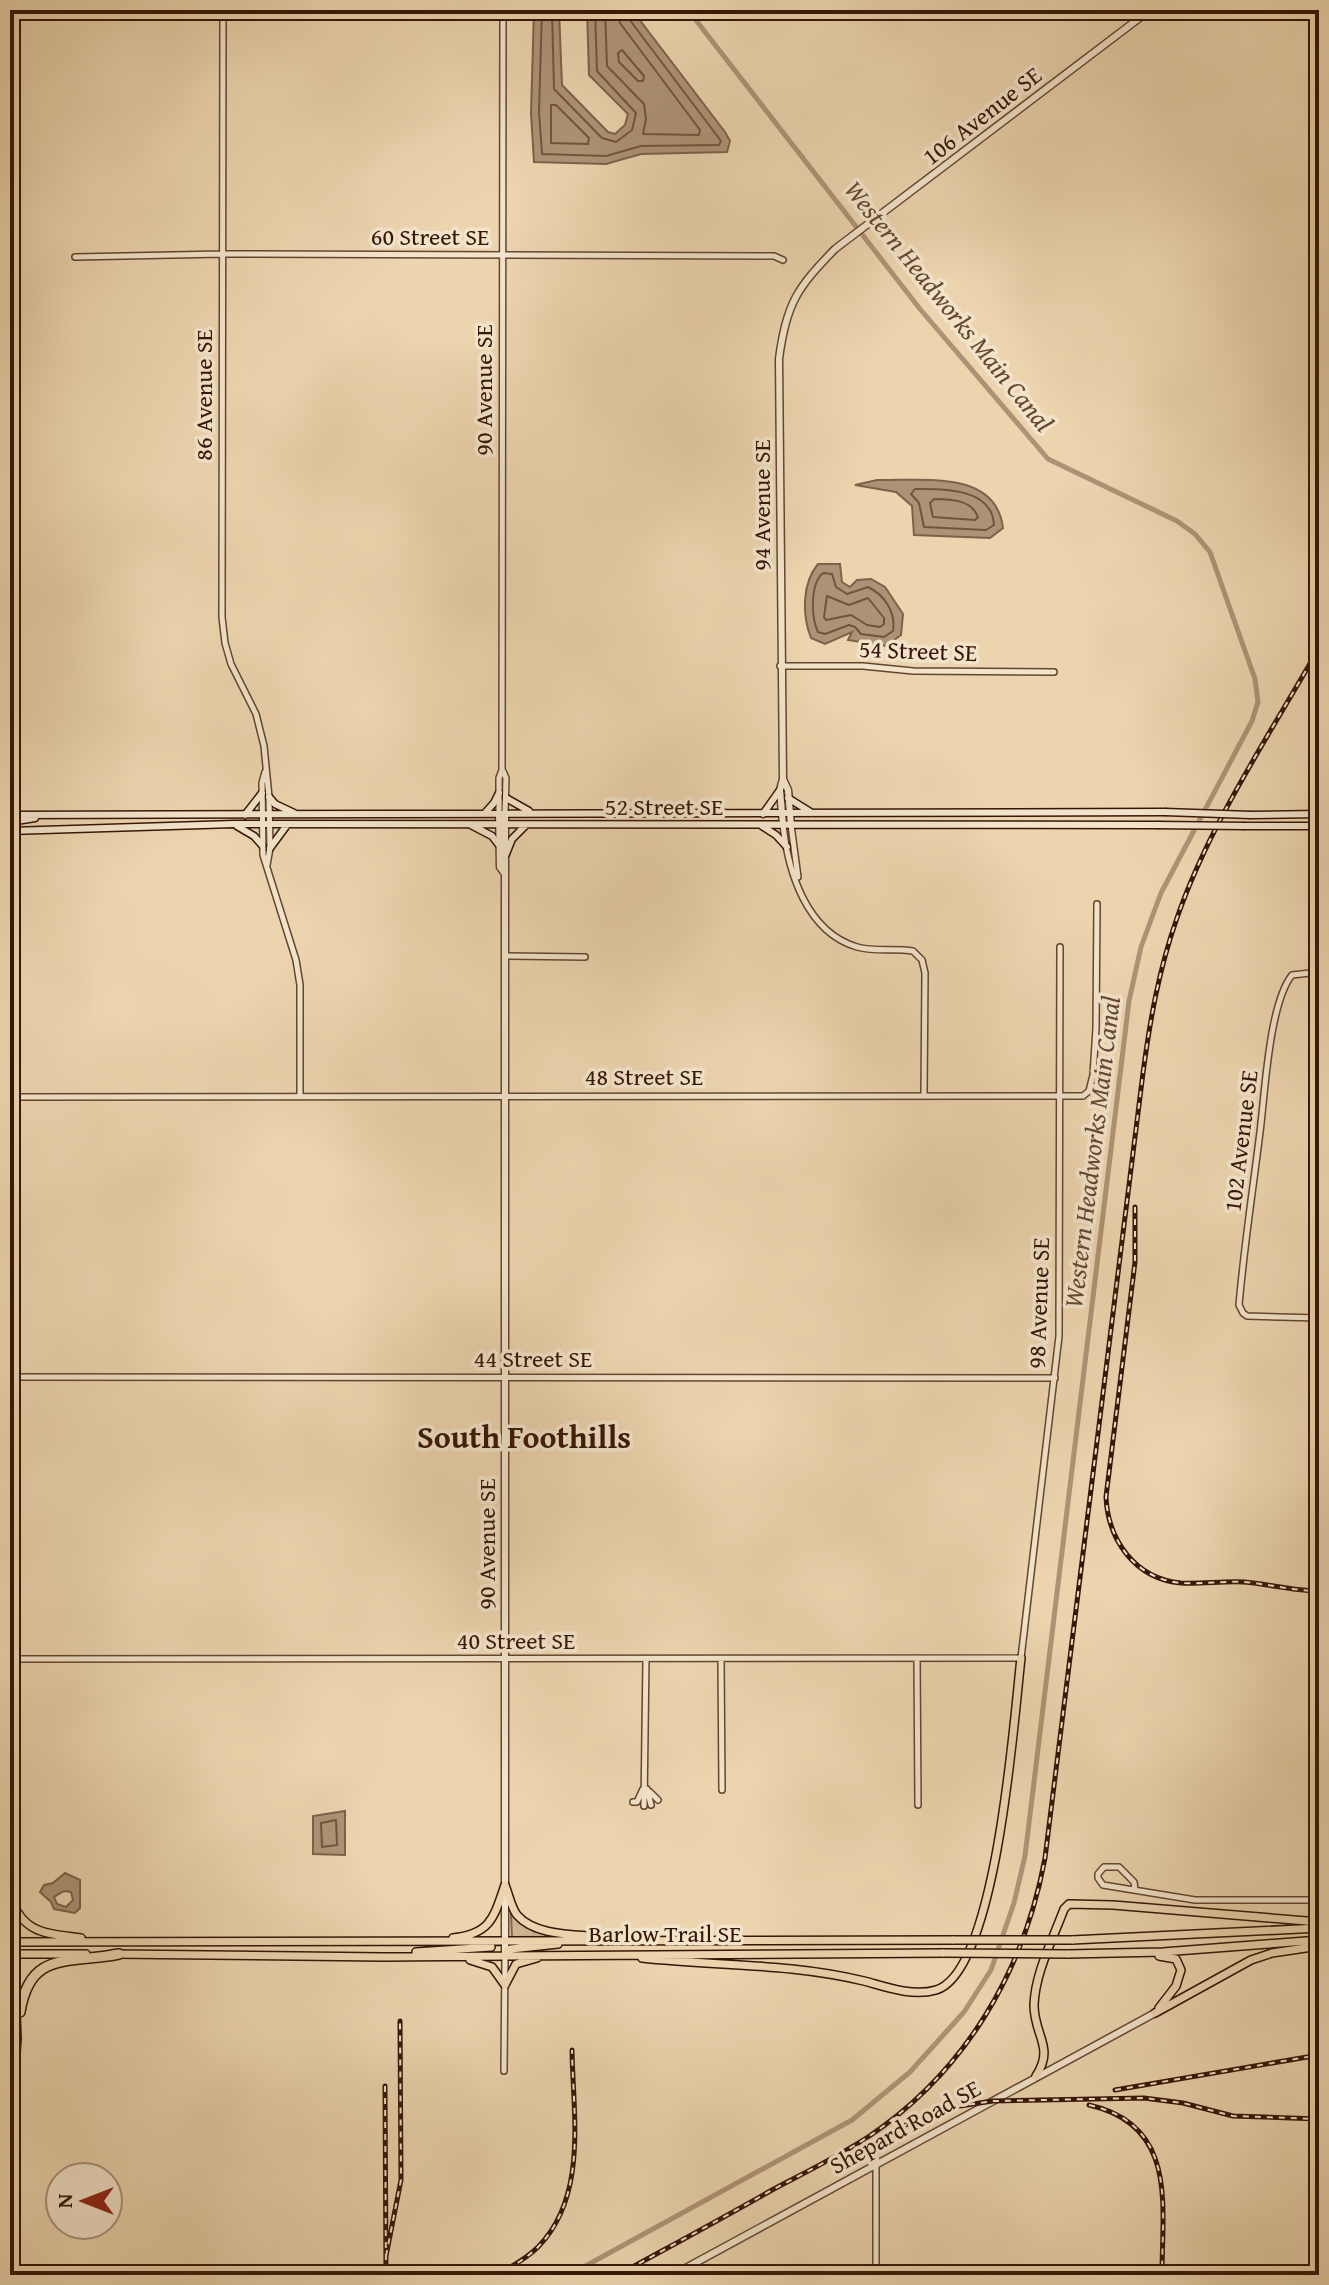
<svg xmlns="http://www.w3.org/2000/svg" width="1329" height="2285" viewBox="0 0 1329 2285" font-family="'Gentium Book Plus',serif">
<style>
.grass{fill:url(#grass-tufts);stroke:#81654c;stroke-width:2}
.water{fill:#ad9375;stroke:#7d6149;stroke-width:2;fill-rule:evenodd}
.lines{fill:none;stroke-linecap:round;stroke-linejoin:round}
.shore{stroke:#72543e;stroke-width:2}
.canal{stroke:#ad9375;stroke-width:5}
.minor-casing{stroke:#634630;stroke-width:8}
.tertiary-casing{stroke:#634630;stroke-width:9}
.secondary-casing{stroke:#361606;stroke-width:9}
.primary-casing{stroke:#361606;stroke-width:10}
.motorway-casing{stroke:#361606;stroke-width:12}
.minor{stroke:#f2e3ca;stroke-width:5}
.tertiary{stroke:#f2e3ca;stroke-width:6}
.secondary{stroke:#f2e3ca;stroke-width:6}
.primary{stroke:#ebd4ae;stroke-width:7}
.motorway{stroke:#ebd4ae;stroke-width:9}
.rail-casing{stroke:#361606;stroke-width:5}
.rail{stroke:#f2e3ca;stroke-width:2;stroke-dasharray:6;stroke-linecap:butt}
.secondary-bridge-casing{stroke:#361606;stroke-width:9;stroke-linecap:butt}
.primary-bridge-casing{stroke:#361606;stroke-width:10;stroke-linecap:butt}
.secondary-bridge{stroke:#f2e3ca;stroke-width:6}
.primary-bridge{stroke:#ebd4ae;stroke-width:7}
.labels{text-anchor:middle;stroke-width:7;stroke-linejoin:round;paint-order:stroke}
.street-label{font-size:24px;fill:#361606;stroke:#f2e3ca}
.water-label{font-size:26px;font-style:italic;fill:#664832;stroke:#f2e3ca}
.district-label{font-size:32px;font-weight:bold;fill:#361606;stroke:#f2e3ca}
</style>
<defs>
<pattern id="grass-tufts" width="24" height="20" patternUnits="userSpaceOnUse" patternTransform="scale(2)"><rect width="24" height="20" fill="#ccb491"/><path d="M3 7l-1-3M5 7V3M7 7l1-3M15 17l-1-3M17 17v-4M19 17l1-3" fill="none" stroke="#b09a7c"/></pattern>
</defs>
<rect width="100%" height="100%" fill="#ebd4ae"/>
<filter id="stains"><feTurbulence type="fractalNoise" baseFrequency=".0025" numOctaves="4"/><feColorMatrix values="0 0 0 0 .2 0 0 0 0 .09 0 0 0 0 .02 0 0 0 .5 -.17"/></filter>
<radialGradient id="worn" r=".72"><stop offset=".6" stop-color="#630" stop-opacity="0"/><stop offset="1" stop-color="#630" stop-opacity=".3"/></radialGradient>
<path class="grass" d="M513,1913l41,22 -1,2 -41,2 -1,-25z"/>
<path class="water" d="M534,10h25l3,75 46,47 7,2 10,-9 3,-11 -39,-39 -2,-65h45l93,122 5,9 -3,11 -86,2 -35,10 -72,-2 -3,-49z
M877,480c44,1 119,-11 126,48l-13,10 -76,-3 -2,-29 -16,-14 -41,-7z
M818,564h22l2,18 8,5 7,-7 14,-1 14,8 18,27 -2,21 -15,11 -38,-6 4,-8 -27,12 -14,-6c-9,-23 -9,-55 7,-74z
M345,1811v44l-32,-1v-38z
M65,1873l15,7v28l-5,5 -21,-4 -3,-7 -11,-10 4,-7 9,-2zM64,1891l7,1 2,8 -7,7 -9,-3 -3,-7z"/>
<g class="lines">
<path class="shore" d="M542,10l-3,102 3,42 64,2 35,-10 78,-1 2,-4 -3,-4 -83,-110 -8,-11 -1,-6
M552,10l2,79 48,49 14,4 16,-12 4,-17 -39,-42 -2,-61
M605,10l2,56 37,38 2,15 -3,15 56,1 1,-5 -80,-107 -4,-13
M622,50l22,26 -1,5h-5l-19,-19 -1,-9z
M551,105h5l33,33 -1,6 -37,-1z
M915,489c26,0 77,-2 79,36l-8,5 -62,-3 -5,-24 -8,-9z
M934,499c17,0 38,1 44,18l-3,3 -42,-3 -3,-14z
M823,573l9,1 4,13 11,7 21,-7c17,8 28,26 25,44l-9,6 -23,-3 -6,-7 -6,-2 -24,9 -7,-2c-7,-15 -8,-48 5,-59z
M827,596l22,9 19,-7 16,20v6l-4,3 -13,-2 -16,-10 -25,5 -2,-3z
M336,1820l1,25 -15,2 -1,-24z"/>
<path class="canal" d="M569,2275l283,-155 58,-48 54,-60 27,-42 23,-67 11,-47 104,-855 12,-54 20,-54 91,-172 6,-19 -3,-23 -45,-127 -15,-18 -18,-13 -129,-62 -128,-150 -232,-299"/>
<defs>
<path id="minor" d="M223,10l-1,607 3,26 6,21 25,50 8,32 5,51 1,51 -3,17
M75,257l147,-3 552,2 9,4
M780,666h83l50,5 141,1
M503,771l3,7 -1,35
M265,772l-3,11 1,72 33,105 4,25v110
M499,813v-35l3,-8 1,-760
M783,825c5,46 23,107 74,122 18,5 38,1 56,4l9,9 3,13 -1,122
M791,825l7,52
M505,956l80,1
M1319,972l-27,3c-23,29 -27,118 -32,157 -7,57 -16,115 -21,173l4,8 4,3 72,2
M10,1097l1073,-1 6,-5 4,-16 3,-47 1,-124
M10,1377l1045,1
M917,1658l1,147
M10,1659l1011,-1 38,-322 1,-389
M721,1659l1,131
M647,1789l4,16
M650,1792l8,8
M633,1802h4l6,-13
M644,1806l2,-147
M1135,1890l-1,-8 -15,-15h-15l-6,7v4l5,7 92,15h124
M504,2071l1,-115
M876,2164v111"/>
<path id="tertiary" d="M783,779l5,11 3,35
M499,813l1,54 5,7
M783,825l-3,-35 3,-11 -4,-420c7,-55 18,-71 56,-110l315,-239
M505,1953v-1140
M673,2275l482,-262"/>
<path id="secondary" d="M269,797l6,7 19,9
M506,798l23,13
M788,798l24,15
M485,813l9,-10 5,-10
M763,814l17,-24
M10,815l1155,-3
M245,815l17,-22
M1251,815l68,-1
M10,822l25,-4
M471,825l21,11 7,9
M237,826l17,10 8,9
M762,826l14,9 11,12
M1245,826h74
M10,831l224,-7 923,1
M270,848l17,-23
M506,854l6,-15 14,-14"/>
<path id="primary" d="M505,1885c4,10 6,22 12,30 19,22 61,19 87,22
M10,1896c13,38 35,37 71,42
M10,1925l2,19
M453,1938c38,-4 41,-21 52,-53
M1072,1940l247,-12
M10,1942l944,-2
M416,1952l75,-5
M10,1954h76
M114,1954l269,3 561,-4
M1067,1954l96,-2 156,-12
M505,1956l2,-6 4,-1 47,-5
M1159,1956l17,3 5,11 -5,16 -17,22
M642,1958c74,8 149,5 222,23 22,6 49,16 72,9 61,-18 78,-272 85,-332
M470,1960l22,7 13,18
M505,1985l11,-21 21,-6
M1155,2013l96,-53 21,-7 47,-7
M1036,2076c19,-29 -2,-40 -2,-71 1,-32 19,-66 30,-96l5,-5 44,1 206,17"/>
<path id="motorway" d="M20,2012c10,-62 48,-48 99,-58
M10,2121l6,-82 -3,-85
M10,2149l2,-34"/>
</defs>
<use href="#minor" class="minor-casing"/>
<use href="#tertiary" class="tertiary-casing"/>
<use href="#secondary" class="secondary-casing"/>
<use href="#primary" class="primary-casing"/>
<use href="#motorway" class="motorway-casing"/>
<use href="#minor" class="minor"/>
<use href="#tertiary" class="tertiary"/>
<use href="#secondary" class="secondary"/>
<use href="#primary" class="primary"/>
<use href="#motorway" class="motorway"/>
<defs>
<path id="rail" d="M1135,1207v55l-29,235c2,43 29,82 75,86 21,1 42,-2 63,-1 25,2 50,9 75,9
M385,2086l1,189
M1115,2090l204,-35
M1089,2105c89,20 73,100 73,170
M880,2138l39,-20 27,-10 47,-7 151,-3 39,5 50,13 86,3
M386,2256l15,-76 -1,-159
M497,2275c14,-8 29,-16 41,-28 50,-51 35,-132 34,-197
M618,2275c51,-28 103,-56 154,-85 32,-17 65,-33 96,-53 97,-65 156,-165 177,-279l98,-785c7,-53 16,-104 34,-155 32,-93 93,-184 142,-270"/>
</defs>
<use href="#rail" class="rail-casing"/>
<use href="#rail" class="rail"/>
<defs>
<path id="secondary-bridge" d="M1165,812l86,3
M1157,825l88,1"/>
<path id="primary-bridge" d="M954,1940h118
M944,1953l123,1"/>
</defs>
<use href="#secondary-bridge" class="secondary-bridge-casing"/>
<use href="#primary-bridge" class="primary-bridge-casing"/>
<use href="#secondary-bridge" class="secondary-bridge"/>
<use href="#primary-bridge" class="primary-bridge"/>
</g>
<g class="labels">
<g class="street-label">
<text transform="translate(982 116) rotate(-38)" y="8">106 Avenue SE</text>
<text x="430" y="245">60 Street SE</text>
<text transform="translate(484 390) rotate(-90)" y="8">90 Avenue SE</text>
<text transform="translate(204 395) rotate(-90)" y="8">86 Avenue SE</text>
<text transform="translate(762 505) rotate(-90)" y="8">94 Avenue SE</text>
<text transform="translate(918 651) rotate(2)" y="8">54 Street SE</text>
<text x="664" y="815">52 Street SE</text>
<text x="644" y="1085">48 Street SE</text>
<text transform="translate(1241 1141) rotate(-83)" y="8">102 Avenue SE</text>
<text transform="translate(1039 1303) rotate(-88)" y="8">98 Avenue SE</text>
<text x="533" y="1367">44 Street SE</text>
<text transform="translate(487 1544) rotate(-90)" y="8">90 Avenue SE</text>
<text x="516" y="1649">40 Street SE</text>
<text x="665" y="1942">Barlow Trail SE</text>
<text transform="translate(905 2127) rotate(-29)" y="8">Shepard Road SE</text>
</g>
<g class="water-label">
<text transform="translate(949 306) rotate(51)" y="9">Western Headworks Main Canal</text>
<text transform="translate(1092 1152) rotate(-83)" y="9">Western Headworks Main Canal</text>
</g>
<g class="district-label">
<text x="524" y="1448">South Foothills</text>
</g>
</g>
<rect width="1329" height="2285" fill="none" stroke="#ebd4ae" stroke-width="40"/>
<rect x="12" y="12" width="1305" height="2261" fill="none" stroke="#361606" stroke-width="4"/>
<rect x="20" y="20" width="1289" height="2245" fill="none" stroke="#361606" stroke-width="2"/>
<g transform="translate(84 2201) rotate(270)"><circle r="38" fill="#f2e3ca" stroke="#a7917c" stroke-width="2"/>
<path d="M0-6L14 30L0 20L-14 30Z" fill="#8f2418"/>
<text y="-12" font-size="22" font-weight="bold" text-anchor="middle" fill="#361606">N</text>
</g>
<rect width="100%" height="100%" filter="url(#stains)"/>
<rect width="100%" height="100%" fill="url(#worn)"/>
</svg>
